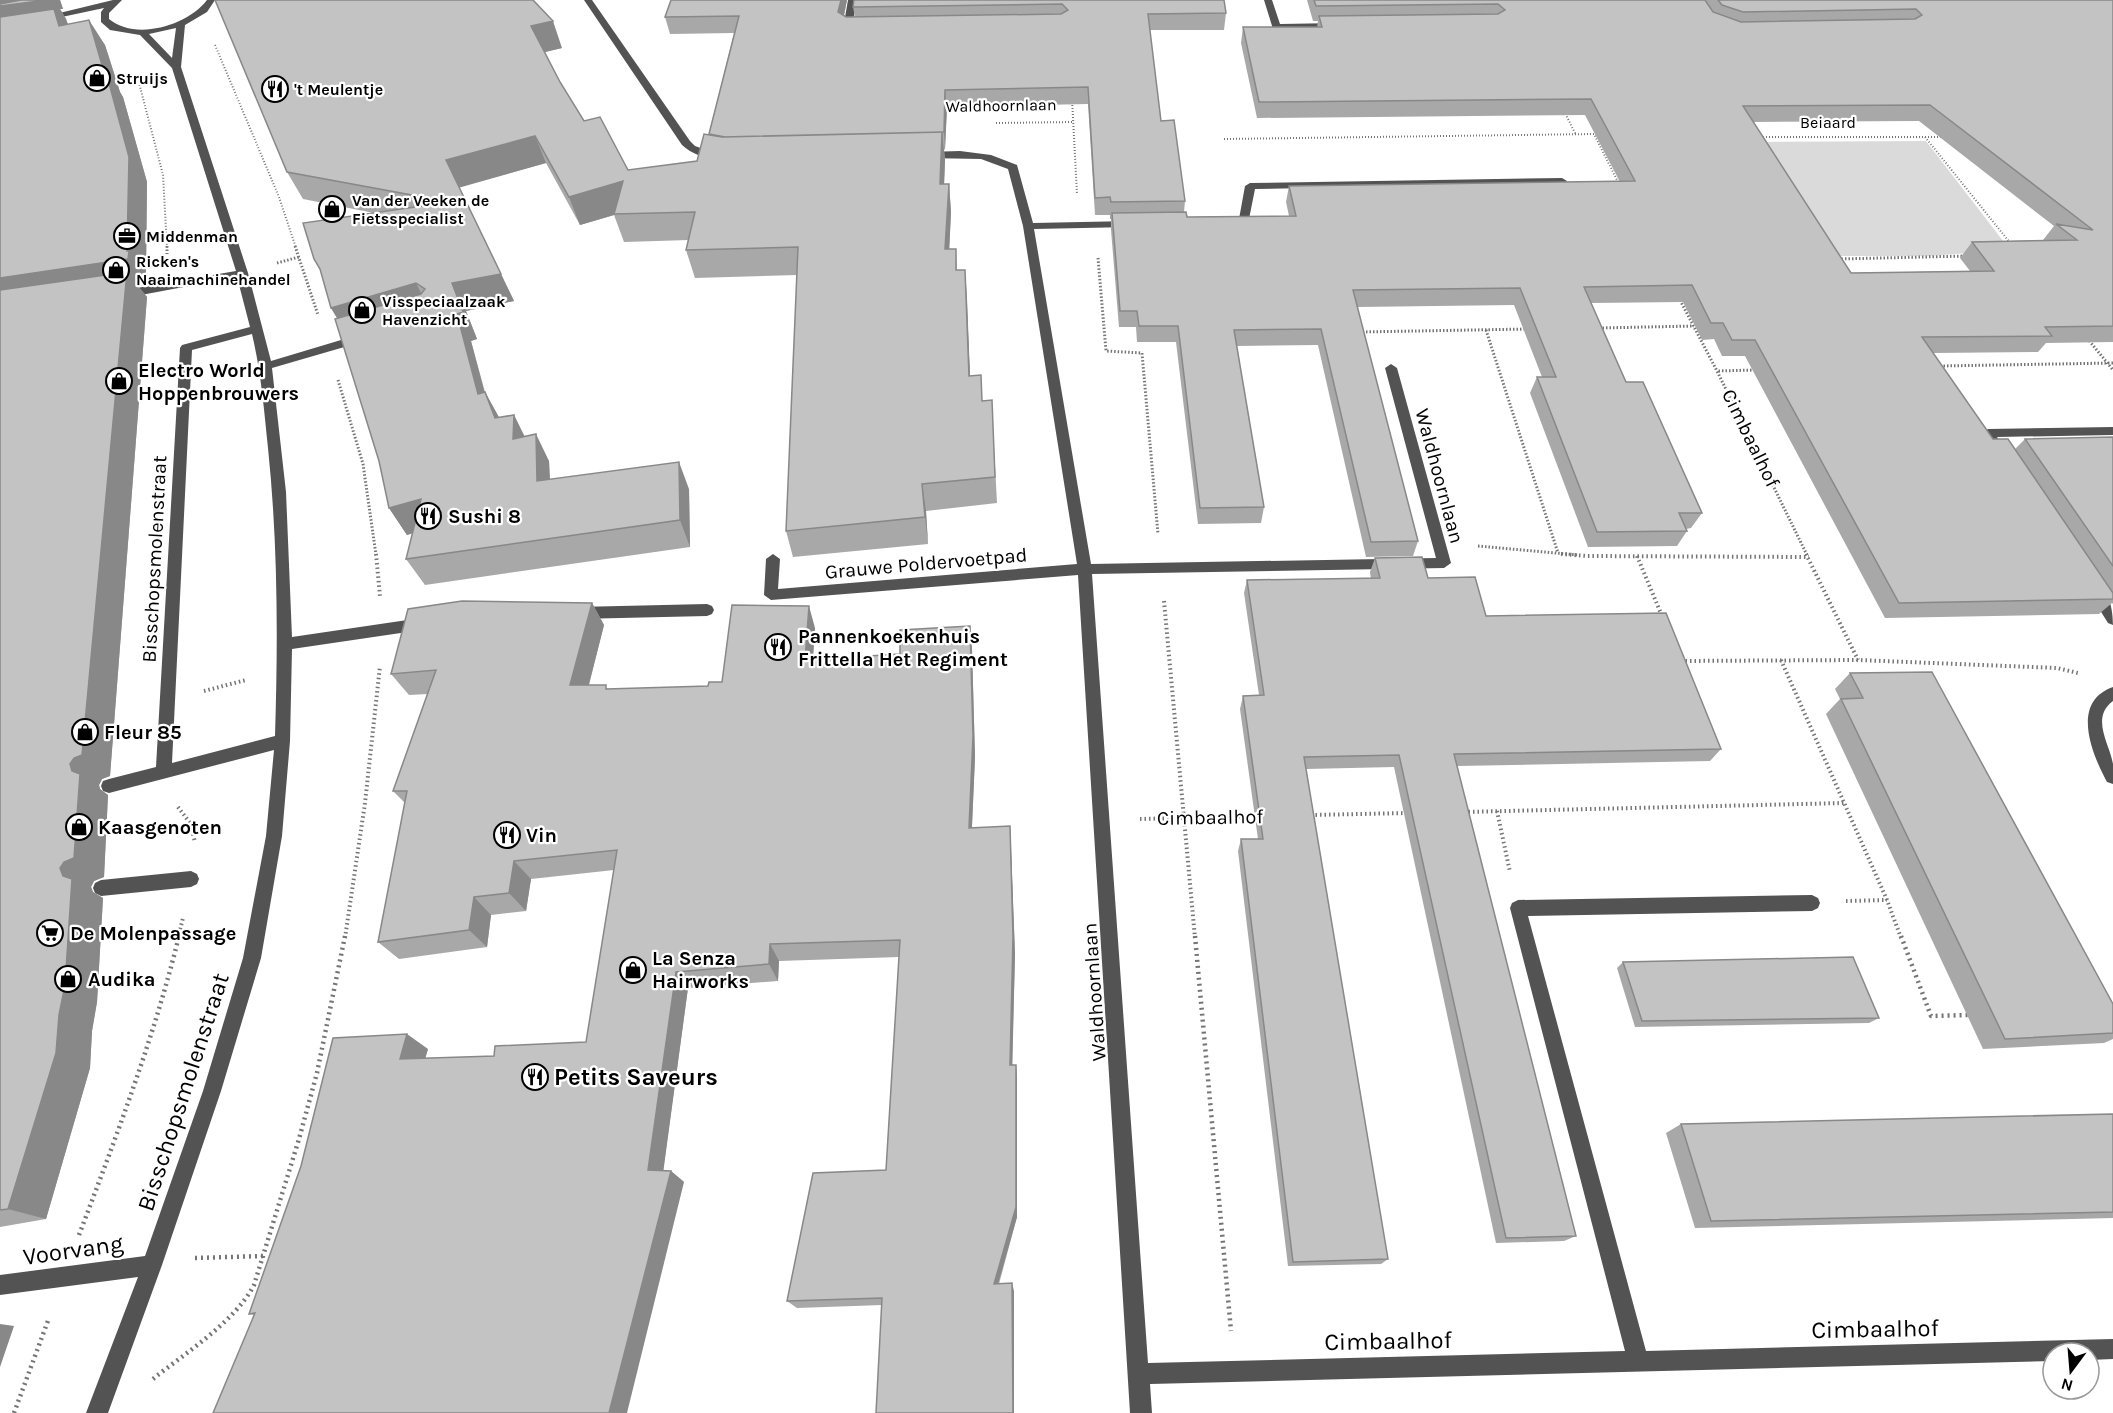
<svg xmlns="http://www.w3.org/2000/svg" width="2113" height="1413" viewBox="0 0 2113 1413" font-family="Karla,sans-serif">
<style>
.green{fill:#dadada}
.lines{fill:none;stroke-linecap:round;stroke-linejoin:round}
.path-far3{stroke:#757575;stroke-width:2;stroke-dasharray:1 2;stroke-linecap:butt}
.path-far2{stroke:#757575;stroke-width:3;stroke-dasharray:1.5 2;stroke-linecap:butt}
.path-far1{stroke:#757575;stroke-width:4;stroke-dasharray:1.5 3;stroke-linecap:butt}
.path{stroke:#757575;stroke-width:4.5;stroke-dasharray:2 4;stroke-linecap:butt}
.minor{fill:#535353;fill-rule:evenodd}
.wall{fill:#a8a8a8;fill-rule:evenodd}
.shaded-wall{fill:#888}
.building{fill:#c3c3c3;stroke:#888;stroke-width:1.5;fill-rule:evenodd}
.labels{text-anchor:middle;stroke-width:4.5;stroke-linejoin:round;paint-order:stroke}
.far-poi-label{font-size:16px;font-weight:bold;fill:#000;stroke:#fff;text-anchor:start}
.far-street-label{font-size:16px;fill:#000;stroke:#fff}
.poi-label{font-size:20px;font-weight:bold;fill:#000;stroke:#fff;text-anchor:start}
.street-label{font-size:20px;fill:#000;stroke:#fff}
.near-poi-label{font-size:24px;font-weight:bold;fill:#000;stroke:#fff;text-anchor:start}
.near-street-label{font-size:24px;fill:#000;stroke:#fff}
</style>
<rect width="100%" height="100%" fill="#fff"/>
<path class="green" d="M1926,141l84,109 -81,6h-97l-76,-114z"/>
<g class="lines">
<path class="path-far3" d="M215,45l64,152 17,51
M138,79l25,96 4,73
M1072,99l5,95
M1564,111l12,24
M996,123l77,-1
M1760,137h185
M1925,137l86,107
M1224,139l370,-5 25,50"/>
<path class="path-far2" d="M167,246v8
M295,246l23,69
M1098,258l8,93 36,2 16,181
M1838,259l128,-3
M277,263l22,-6
M1680,300l37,71
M1599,328l95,-2
M1486,330l72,223
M1359,332l169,-3
M2087,338l26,32
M1940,366l173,-3
M1755,370l-38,1 90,184
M338,380l25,84 13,91
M1478,546l100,9"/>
<path class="path-far1" d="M376,554l4,42
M1561,554l26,2 222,1
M1806,554l52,106
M1637,556l25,60
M1164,601l31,337
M1781,660l106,240 14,38
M1681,661l177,-1 199,8 21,5
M204,691l42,-11
M178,807l12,16 5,19
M1497,811l13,61
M1464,812l380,-9
M1311,815l97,-2
M1140,819l118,-3
M1846,901l41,-1
M178,938l5,-20
M345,938l20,-135 15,-137"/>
<path class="path" d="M1195,936l36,395
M1901,936l30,80 39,-1
M79,1235c37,-98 75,-197 100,-299
M195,1258l68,-2
M153,1379c32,-26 82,-57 101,-94l45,-146 18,-66 28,-137
M14,1413l35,-95"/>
<path class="minor" d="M113,0h9l-13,13v6c26,22 78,7 98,-19h8l-8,12 -22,13 -4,42 67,206 23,88 90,-27 6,4 -2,3 -93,27 14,124 6,145 129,-19 5,2 2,4 -2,4 -5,2 -129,19 -2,92 -8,95 -21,122 -40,133 -59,174 -54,148h-22l52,-136 -138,18v-20l145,-19 58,-165 40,-133 23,-122 8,-86 -165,43 -6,-2 -2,-5 2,-5 6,-2 47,-12 24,-419 2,-3 68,-18 -13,-50 -112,21 -6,-4 6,-4 111,-19 -64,-203 -32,-33 -30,-5 -9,-8v-10l3,-4 -61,13 -4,-3zM176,28l-4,30 -23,-24zM252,334c9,38 12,75 16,114 10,96 10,192 7,288l-103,27 20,-413z
M584,0h8l98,141 5,5 28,10v4c-12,1 -32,-6 -41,-15z
M848,0h8l-3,26 4,1v4l-9,1 -5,-3z
M1264,0h8l8,24 58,-1 5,3 -5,3h-65z
M960,151l31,4 26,10 16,58 98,-2 5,3 -5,3 -97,2 57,335 345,-6 -51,-190 6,-4 6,4 54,195 -7,5 -352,6 56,789 477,-12 -115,-443 2,-5 6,-3 294,-5 6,3 2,5 -2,5 -6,3 -284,5 118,435 467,-12v20l-24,1v-7h-36v8l-903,23 2,29h-22l-52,-838 -307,25 -7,-5 2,-36 7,-5 7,5 -2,30 299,-25 -54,-338 -15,-57 -27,-10 -55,-1 -5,-3 5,-3z
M1562,178l5,3 -1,2 -311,6 -7,35 -18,1 -5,-3 5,-3h9l6,-33 5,-3z
M2113,427v8l-116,2 8,13 -6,4 -5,-1 -12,-20 6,-4z
M2095,586c15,4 18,25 18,39l-5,-2 -20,-32z
M707,604l5,2 2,4 -2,4 -5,2 -130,3 -5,-2 -2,-4 2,-4 5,-2z
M2113,687v14c-23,17 -3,43 0,63 0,6 0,13 0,20l-6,-2c-15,-28 -37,-80 6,-95z
M191,871l6,3 2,5 -2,5 -6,3 -90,9 -6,-3 -2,-5 2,-5 6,-3z"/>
</g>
<path class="wall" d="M0,0h60l3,9h-3l6,10 2,5 37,21 15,47 3,5 24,85 -1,91 2,3v9l-10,1 9,11 -37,479 -8,3 -3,6 1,4 8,6 -4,82 -10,4 -3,6 2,5 10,6 -6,104 -5,29 -2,37 -44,151 -46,8z
M215,0l347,48 -17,4 15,30 24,39 44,49 69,-9 12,-27 25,-101 -64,1 -5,-17 6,-17h176l-3,16 2,1h9l-2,-10 371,-7 2,13 -2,17h-74l11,91 24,80 -1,11 3,5 102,-1 -3,-14 3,-16 331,-4 -35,-67 -328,3 -16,-75 2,-16h74l1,-6h-5l-6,-21h806v342l-67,1 -8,9 -105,1 60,86 22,10 10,-10 88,-2v167l-1,-1 -13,11 -214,4 -140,-262h-23l-8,-17 -12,1 -19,-38 -92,1 35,79 76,131 -11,15 -5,1 1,2 -10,15 -89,1 -58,-154 7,-16h5l-28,-72 -157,2 61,234 -5,15 -47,1 -48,-212 -81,1 27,161 -3,16 -63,1 -22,-182h-39l-1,-15h-17l-8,-97v-11h-1v-4h-15l-7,-111 -141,3 -2,42 -1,1 1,10 -1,24h5l2,28 -2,37h7l1,21h8l5,106 13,25 10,27 4,75 -71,8 2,33 -135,13 -7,-26 11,-256 -102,3 -9,-28 3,-10 -65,2 -10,-27 -34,10 -34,-62 -87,24 55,114 -48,10 11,28 -6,2 14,51 14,26 15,-3 11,22 24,24 1,19 139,9 1,58 -265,38 -19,-26 7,-26 -6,2 -18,-27 -10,-47 -42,-143 -6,-10 43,-95 -71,-14 -16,-27zM1919,121l135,105 -11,14 -71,2 -12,16 10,13 -119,2 -98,-151z
M1375,558l53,20 58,38 235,133 -11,12 -253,5 119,470 -12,5 -68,2 -102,-476 -88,2 82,490 -7,5 -93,2 -50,-415 3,-12h17l-18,-130 3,-13 16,-1 -15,-102 3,-13 124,-1 -1,-7z
M592,603l12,22 -15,60 20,4 99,-3 14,-4 93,-54 -2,32 159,-11 3,108 -3,71 38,-2 1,19 4,109 -3,111h4l1,13v139l-18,67 15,7 -132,14 -85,3 -10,-7 99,-131 13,-213 -120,4 -1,20 -90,7 -25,183h8l13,11 -430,133 -5,-1 179,-265 -3,9 69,-2 92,-14 28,-172 -83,9 -5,32 -35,4 -4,32 -88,12 -21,-17 27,-139 -12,-12 35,-97 -19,1 -18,-21z
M1850,673l263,331v35l-9,4 -121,6 -157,-335 14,-15 -5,-10z
M1623,962l256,56 -10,5 -234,4 -18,-59z
M2113,1114v104l-418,10 -29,-95 15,-9z"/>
<path class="shaded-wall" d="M0,0h60l3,9h-3l6,10 5,15h-71z
M841,0h6l-6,29 -3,-17z
M89,20l16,25 15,47 3,5 24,85 -1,91 2,3v9l-10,1 9,11 -37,479 -8,3 -3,6 1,4 8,6 -4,82 -10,4 -3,6 2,5 10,6 -6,104 -5,29 -2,37 -44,151 -38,-10 55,-333 -3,-8 12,-97 -2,-7 -70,-457v-29l127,-27 -23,-179z
M553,21l9,27 -21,5 -10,-27z
M945,90l2,17 -2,42 -1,-17z
M942,132l3,28 -2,52 -3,-28z
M535,136l11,27 -88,25 -12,-28z
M623,181l-9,34 -34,10 -11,-28z
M949,184l2,28 -3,65 -3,-28z
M965,270l2,28 4,105 -2,-27z
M501,274l13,27 -48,10 11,28 -6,2 21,80 -14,-27 -21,-80 -5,-31z
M416,283l14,28 -82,25 -17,-28z
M485,392l15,27 -5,-1z
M514,415l13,27 -14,-3z
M536,434l13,27 2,47 -14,-27z
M679,462l10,27 1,58 -10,-27z
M922,484l4,27 2,33 -3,-27z
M421,499l17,26 -31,10 -18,-27z
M592,603l12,22 -21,82 -13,-22z
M809,606l6,22 -4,54 -6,-22z
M970,626l2,23 3,108 -4,90 -2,-19z
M1010,826l5,128 -3,125 -2,-14z
M514,861l17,18 -5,32 -17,-18z
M474,897l17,18 -4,32 -18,-17z
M770,944l9,17 -1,20 -9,-17z
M676,972l12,16 -26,193 -14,-11z
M407,1034l21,15 -7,24 -21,-14z
M1016,1065l1,13v139l-21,74 -2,-7z
M671,1171l13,11 -57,231h-18z
M1012,1283l2,8v122h-1z
M0,1324l14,2 -14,41z"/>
<path class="building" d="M21,0h26l-47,6v-2z
M215,0h318l20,21 -22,5 29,56 24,39 16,-4 28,53 69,-9 7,-27 18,3 220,-5 -2,52h9l-4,65h11v21h9l4,106 12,-1 1,26 10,-1 3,77 -73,7 3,33 -139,14 12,-284 -112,3 9,-38 -81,2 9,-33 -54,16 -34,-61 -89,24 55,114 -49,9 11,29 -6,2 21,80 7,-2 10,26 19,-3 -1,24 23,-5 1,47 142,-19 1,58 -274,39 15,-60 -32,9 -10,-47 -44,-142 86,-25 4,-5 -9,-6 -85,25 -11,-39 -6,-10 -11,-36 147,-21 -163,-30z
M671,0h170l-3,12 8,5 215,-3 7,-4 -6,-6 -209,3 1,-7h370l2,13 -78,1 13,107 13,-1 11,81 -74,1 -1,-5 -15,1 -7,-111 -143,3 -1,42 -219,5 -16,-3 30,-118 -74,1z
M1314,0h391l8,12 28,10 174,-3 7,-4 -6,-6 -173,3 -21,-7 -4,-5h395v326l-68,1 7,9 -130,1 71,102h15l105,154v6l-214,4 -144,-263h-23l-9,-17h-12l-19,-38 -108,2 42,95h17l59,131h-23l8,18 -90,1 -60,-155h19l-36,-89 -167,2 65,251 -47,1 -50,-213 -87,1 30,177 -64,1 -22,-182h-39l-2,-15h-17l-8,-98 74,-1 1,5 109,-1 -7,-30 346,-5 -44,-82 -332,3 -16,-75h79l-3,-11 179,-2 7,-4 -7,-6 -182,2zM1930,105l163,125 -37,-6 21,16 -105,2 22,29 -143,2 -108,-167z
M54,9l5,17 30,-6 15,52h2l23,85 -2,94h2l-1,8 -128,19v-261z
M127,272l-45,483 -8,3 -4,6 2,7 8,3 -6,84 -10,4 -4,6 3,8 9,3 -7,106 -6,30 -3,38 -48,156 -8,1v-920z
M2113,437v129l-88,-127z
M1422,557l6,21 47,-1 11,39 180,-3 55,136 -267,5 122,482 -70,2 -107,-483 -95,2 84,502 -95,3 -52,-423h22l-20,-143 21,-1 -17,-115 133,-2 -5,-20z
M462,601l130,2 -22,82h36v4l102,-3 1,-4h13l10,-77 77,1 -4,54 95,-6v-24l70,-4 3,110 -4,92 41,-2 3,111 -3,128h6v142l-22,77 18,-1 1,130h-137l6,-115 -95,3 26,-128 73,-3 14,-230 -130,4 -1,20 -93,8 -28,198 23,1 -62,242h-396l42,-100 -6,1 52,-148 32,-128 74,-4 -7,25 94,-3 1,-10 91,-4 31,-192 -103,11 -5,32 -35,4 -5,33 -91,12 29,-151h-14l43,-121 -45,4 17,-65z
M1932,672l181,332v29l-108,6 -164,-340 22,-1 -13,-25z
M1853,957l26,61 -237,3 -19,-59z
M2113,1114v98l-402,9 -30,-97z"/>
<defs>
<symbol id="shop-ring" viewBox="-11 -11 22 22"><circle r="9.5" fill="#fff" stroke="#000" stroke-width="1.5"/><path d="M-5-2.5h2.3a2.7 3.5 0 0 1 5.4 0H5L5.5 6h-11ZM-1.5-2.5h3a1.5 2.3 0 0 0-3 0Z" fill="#000"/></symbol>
<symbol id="restaurant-ring" viewBox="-11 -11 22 22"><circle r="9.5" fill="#fff" stroke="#000" stroke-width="1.5"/><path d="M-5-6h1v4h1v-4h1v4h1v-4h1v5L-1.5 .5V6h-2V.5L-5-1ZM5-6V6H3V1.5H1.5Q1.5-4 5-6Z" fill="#000"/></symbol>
<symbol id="office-ring" viewBox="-11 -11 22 22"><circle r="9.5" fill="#fff" stroke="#000" stroke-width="1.5"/><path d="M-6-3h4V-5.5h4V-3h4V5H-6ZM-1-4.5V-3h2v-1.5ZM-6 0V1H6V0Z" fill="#000"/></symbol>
<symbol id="supermarket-ring" viewBox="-11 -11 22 22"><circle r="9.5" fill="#fff" stroke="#000" stroke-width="1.5"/><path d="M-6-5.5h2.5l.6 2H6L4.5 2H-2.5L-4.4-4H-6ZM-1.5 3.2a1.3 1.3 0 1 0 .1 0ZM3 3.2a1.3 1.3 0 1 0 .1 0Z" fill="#000"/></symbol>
</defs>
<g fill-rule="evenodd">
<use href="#shop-ring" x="82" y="63" width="30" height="30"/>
<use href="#restaurant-ring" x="260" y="74" width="30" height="30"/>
<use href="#shop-ring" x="317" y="194" width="30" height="30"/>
<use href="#office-ring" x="112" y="221" width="30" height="30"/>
<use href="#shop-ring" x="101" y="255" width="30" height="30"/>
<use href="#shop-ring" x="347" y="295" width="30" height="30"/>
<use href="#shop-ring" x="104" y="366" width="30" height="30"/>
<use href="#restaurant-ring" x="413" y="501" width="30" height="30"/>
<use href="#restaurant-ring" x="763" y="632" width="30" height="30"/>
<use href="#shop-ring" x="70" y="717" width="30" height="30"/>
<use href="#shop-ring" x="64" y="812" width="30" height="30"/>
<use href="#restaurant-ring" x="492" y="820" width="30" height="30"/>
<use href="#supermarket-ring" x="35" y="918" width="30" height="30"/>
<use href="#shop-ring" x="618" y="955" width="30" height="30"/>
<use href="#shop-ring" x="53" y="964" width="30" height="30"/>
<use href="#restaurant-ring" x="520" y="1062" width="30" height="30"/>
</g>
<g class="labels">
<g class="far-poi-label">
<text x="116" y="84">Struijs</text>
<text x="294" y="95">'t Meulentje</text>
<text x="352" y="206">Van der Veeken de<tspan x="352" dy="18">Fietsspecialist</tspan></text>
<text x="146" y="242">Middenman</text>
<text x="136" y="267">Ricken's<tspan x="136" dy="18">Naaimachinehandel</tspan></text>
<text x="382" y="307">Visspeciaalzaak<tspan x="382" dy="18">Havenzicht</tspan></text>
</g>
<g class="far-street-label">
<text transform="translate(1001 105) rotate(-1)" y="6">Waldhoornlaan</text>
<text x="1828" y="128">Beiaard</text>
</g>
<g class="poi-label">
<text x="138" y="377">Electro World<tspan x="138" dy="23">Hoppenbrouwers</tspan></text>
<text x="448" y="523">Sushi 8</text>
<text x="798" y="643">Pannenkoekenhuis<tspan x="798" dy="23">Frittella Het Regiment</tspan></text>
<text x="104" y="739">Fleur 85</text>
<text x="98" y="834">Kaasgenoten</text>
<text x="526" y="842">Vin</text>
<text x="70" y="940">De Molenpassage</text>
<text x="652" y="965">La Senza<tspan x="652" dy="23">Hairworks</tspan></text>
<text x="88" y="986">Audika</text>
</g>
<g class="street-label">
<text transform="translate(1751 438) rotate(64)" y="7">Cimbaalhof</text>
<text transform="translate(1440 476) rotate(75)" y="7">Waldhoornlaan</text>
<text transform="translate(154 559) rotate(-87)" y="7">Bisschopsmolenstraat</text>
<text transform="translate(926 563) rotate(-5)" y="7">Grauwe Poldervoetpad</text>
<text transform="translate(1210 817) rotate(-1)" y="7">Cimbaalhof</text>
<text transform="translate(1094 992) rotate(-94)" y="7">Waldhoornlaan</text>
</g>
<g class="near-poi-label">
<text x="554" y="1085">Petits Saveurs</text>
</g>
<g class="near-street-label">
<text transform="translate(183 1092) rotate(-72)" y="8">Bisschopsmolenstraat</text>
<text transform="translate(73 1250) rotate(-8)" y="8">Voorvang</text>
<text transform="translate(1875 1329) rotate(-1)" y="8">Cimbaalhof</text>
<text transform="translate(1388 1341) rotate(-1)" y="8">Cimbaalhof</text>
</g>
</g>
<g transform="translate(2071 1371) rotate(196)"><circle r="28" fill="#ffffff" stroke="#999999" stroke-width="1.5"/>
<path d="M0-4.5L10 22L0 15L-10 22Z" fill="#000000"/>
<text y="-9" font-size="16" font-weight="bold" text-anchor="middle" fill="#000000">N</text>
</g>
</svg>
